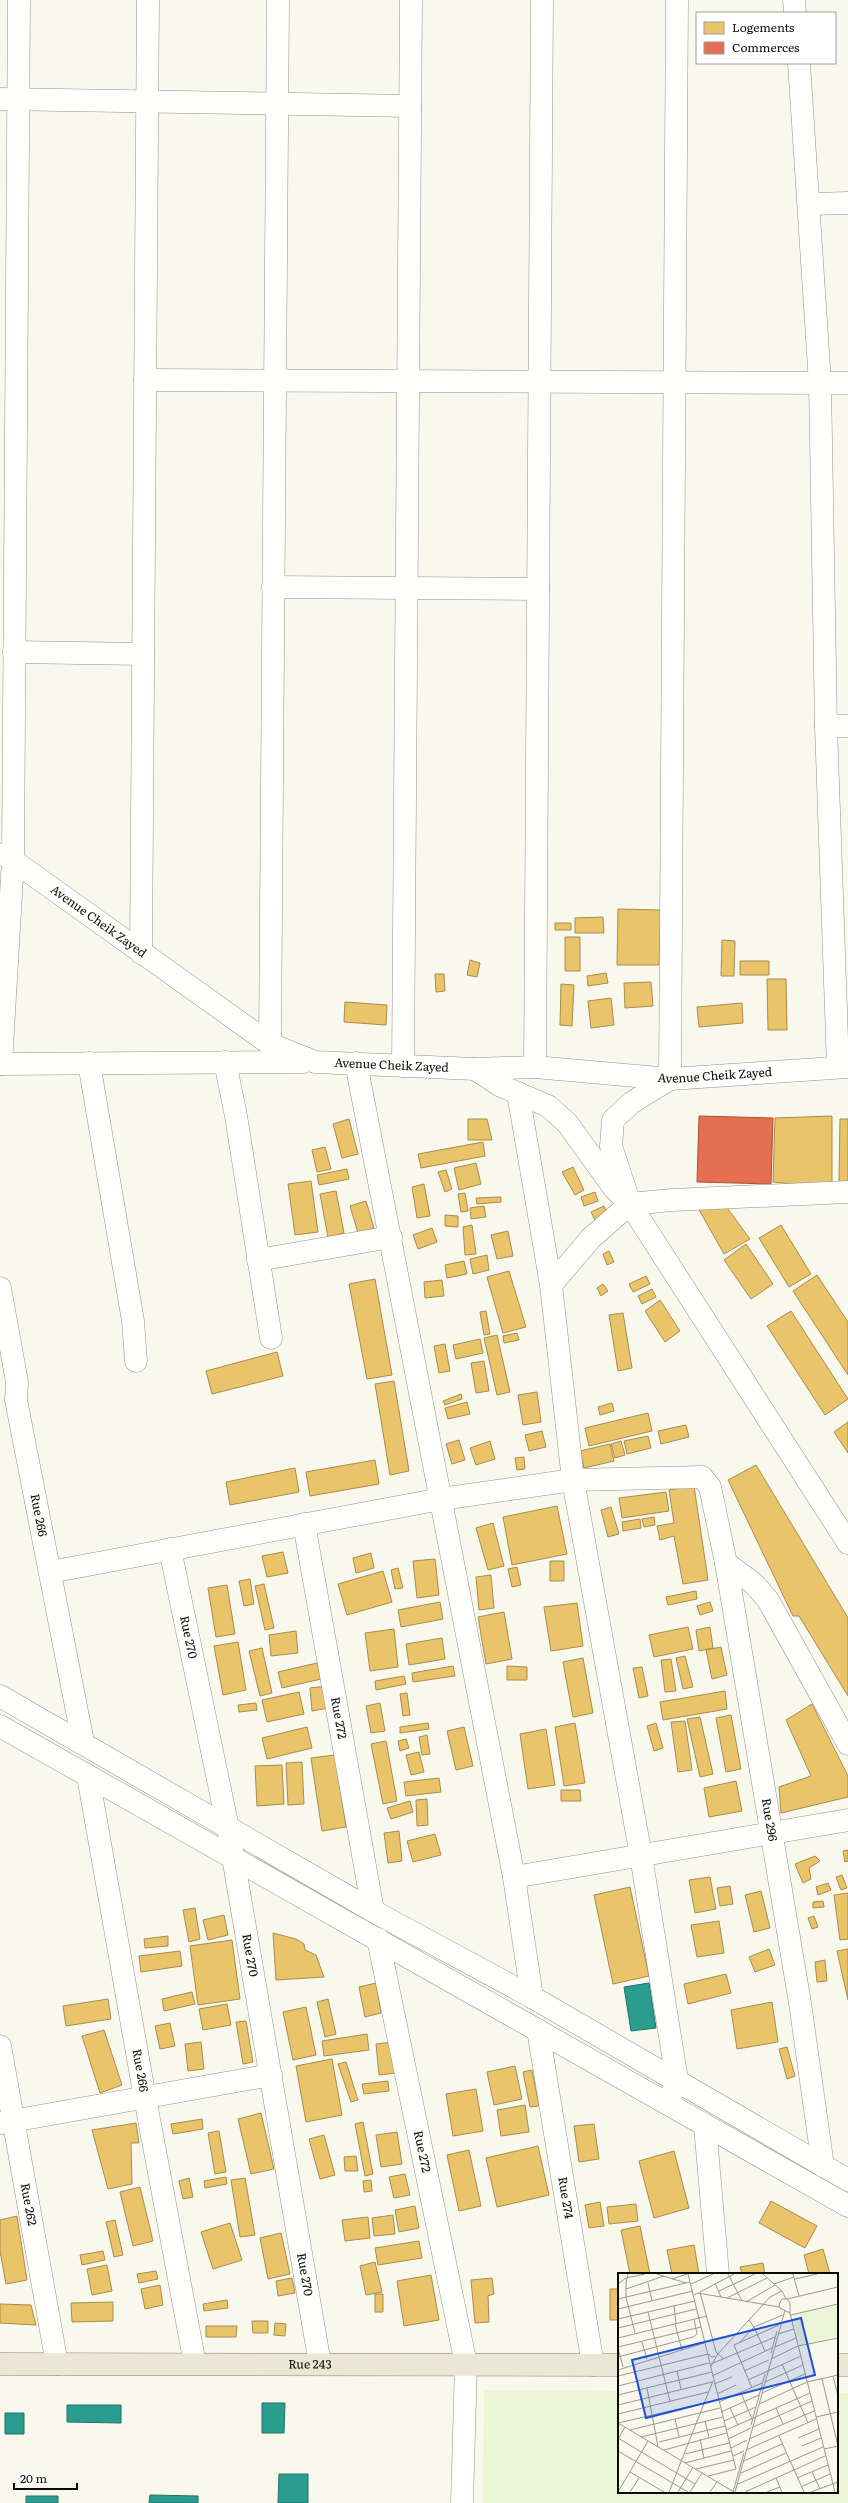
<svg xmlns="http://www.w3.org/2000/svg" width="848" height="2503" viewBox="0 0 848 2503" font-family="Literata,serif">
<style>
.pitch{fill:#ecf5d5}
.homes{fill:#e9c46a;stroke:#a68c4d}
.shops{fill:#e76f51;stroke:#a5513c}
.schools{fill:#2a9d8f;stroke:#207167}
.lines{fill:none;stroke-linecap:round;stroke-linejoin:round}
.minor-casing{stroke:#92918c;stroke-width:23}
.major-casing{stroke:#7f7e7a;stroke-width:23}
.minor{stroke:#fefefc;stroke-width:22}
.major{stroke:#ebe7d6;stroke-width:22}
.labels{text-anchor:middle;stroke-width:4;stroke-linejoin:round;paint-order:stroke}
.street-label{font-size:12px;fill:#0a0a0a;stroke:#fff}
.inset-road{fill:none;stroke:#999992;stroke-width:1}
.view{fill:#1d4ed8;fill-opacity:0.15;stroke:#1d4ed8;stroke-width:2}
.inset-edge{fill:none;stroke:#0a0a0a;stroke-width:2}
</style>
<rect width="100%" height="100%" fill="#f9f8ed"/>
<path class="pitch" d="M484,2390l135,1v101h218v-99h11v110h-365z"/>
<path class="homes" d="M618,909l43,1 -2,55h-42z
M603,917l1,16h-29v-15z
M555,923h16v7h-16z
M565,937h15v34h-15z
M722,940l13,1 -1,35h-13z
M470,960l10,3 -3,14 -10,-2z
M740,961h29v14h-29z
M606,973l2,10 -20,3 -1,-10z
M435,974h9l1,17 -9,1z
M767,979h19l1,51h-19z
M651,982l2,24 -28,2 -1,-25z
M561,984l13,1 -2,41 -12,-1z
M611,998l3,27 -23,3 -3,-27z
M345,1002l42,3 -1,20 -42,-3z
M742,1003l1,20 -44,4 -2,-20z
M832,1116v72l-59,-6 2,-64z
M349,1119l9,35 -16,4 -9,-34z
M468,1119h19l5,21h-24z
M840,1119h8v63h-9z
M483,1142l2,14 -64,12 -3,-14z
M325,1147l6,22 -14,3 -5,-22z
M476,1163l5,21 -22,6 -5,-22z
M573,1167l11,23 -9,5 -13,-23z
M347,1169l2,10 -30,6 -2,-10z
M446,1170l6,19 -7,3 -7,-20z
M311,1181l7,51 -23,3 -7,-51z
M424,1184l6,32 -13,2 -5,-31z
M336,1191l8,42 -16,4 -8,-43z
M595,1192l3,9 -14,5 -3,-9z
M465,1193l3,18 -7,1 -3,-18z
M501,1197v5l-24,2 -1,-6z
M366,1201l8,27 -16,5 -8,-27z
M722,1201l28,38 -26,15 -26,-46z
M484,1206l2,11 -15,2 -1,-11z
M604,1206l6,15 -12,6 -7,-15z
M445,1215l13,1v11l-13,-1z
M472,1225l4,29 -11,1 -2,-28z
M781,1225l30,49 -22,13 -30,-49z
M432,1228l5,14 -19,7 -5,-14z
M508,1231l5,25 -16,3 -6,-24z
M746,1244l27,40 -22,15 -27,-39z
M609,1251l5,11 -7,3 -4,-11z
M487,1255l2,15 -16,4 -3,-15z
M464,1261l3,13 -20,4 -2,-13z
M509,1271l17,56 -23,6 -16,-56z
M817,1275l31,47v53l-55,-84z
M646,1276l4,8 -17,8 -4,-8z
M375,1279l17,96 -25,4 -18,-95z
M442,1280l2,16 -19,2 -1,-16z
M603,1284l5,7 -7,5 -4,-8z
M652,1289l4,8 -14,7 -4,-8z
M660,1300l20,31 -15,11 -20,-31z
M486,1311l4,23 -6,1 -4,-23z
M791,1311l57,88 -23,16 -58,-89z
M623,1313l9,55 -14,3 -9,-56z
M517,1333l2,7 -15,3 -1,-7z
M497,1335l13,57 -13,3 -13,-57z
M480,1339l3,14 -27,6 -3,-14z
M445,1344l5,27 -11,2 -5,-27z
M277,1352l6,24 -71,18 -6,-23z
M484,1361l5,30 -13,2 -5,-30z
M394,1381l15,90 -19,4 -15,-91z
M537,1392l4,30 -18,3 -5,-30z
M461,1394l1,5 -17,6 -2,-4z
M467,1402l3,12 -22,5 -3,-11z
M612,1403l2,8 -14,4 -2,-8z
M648,1413l4,18 -63,15 -4,-18z
M848,1422v31l-14,-21z
M686,1425l3,12 -28,7 -3,-13z
M542,1431l4,16 -17,4 -4,-16z
M648,1436l3,12 -24,6 -3,-13z
M459,1440l6,20 -13,4 -6,-20z
M490,1441l5,18 -19,6 -6,-17z
M621,1441l4,14 -10,3 -4,-14z
M610,1444l4,17 -30,7 -4,-17z
M524,1457l1,12 -8,1 -2,-12z
M375,1460l4,24 -69,12 -4,-24z
M756,1465l92,153v78l-49,-80h-6l-65,-136z
M295,1468l4,24 -69,13 -4,-23z
M694,1486l14,94 -25,4 -9,-48 -14,4 -3,-14 17,-3 -5,-33z
M666,1492l3,19 -47,7 -3,-20z
M557,1506l10,48 -55,11 -9,-48z
M611,1507l8,27 -11,3 -7,-27z
M654,1517l1,8 -11,2 -2,-8z
M640,1519l1,9 -18,3 -1,-9z
M493,1523l11,43 -16,4 -12,-42z
M283,1552l5,21 -21,4 -5,-21z
M371,1553l3,15 -18,5 -3,-15z
M435,1559l4,36 -22,3 -4,-37z
M550,1561h14v20h-14z
M517,1567l4,18 -9,2 -4,-18z
M398,1568l5,20 -8,1 -4,-19z
M383,1571l9,31 -45,13 -9,-31z
M491,1575l3,33 -15,2 -3,-33z
M250,1579l4,25 -10,2 -5,-25z
M264,1584l10,44 -9,2 -10,-44z
M227,1585l8,49 -19,3 -8,-49z
M696,1591l1,8 -29,6 -2,-8z
M440,1602l3,17 -42,8 -3,-17z
M710,1602l3,9 -13,4 -3,-9z
M577,1603l6,43 -32,5 -7,-44z
M504,1612l8,47 -26,5 -8,-47z
M688,1627l5,22 -39,8 -5,-22z
M710,1627l3,21 -14,3 -3,-21z
M394,1629l4,38 -28,4 -5,-38z
M296,1631l2,22 -27,3 -2,-21z
M442,1638l3,21 -36,6 -3,-21z
M238,1642l8,48 -23,5 -9,-49z
M721,1647l6,28 -15,4 -6,-29z
M262,1648l10,45 -12,3 -11,-45z
M685,1656l8,31 -10,2 -7,-31z
M583,1658l10,55 -20,4 -10,-55z
M671,1659l5,32 -11,1 -4,-32z
M317,1663l4,16 -39,9 -4,-16z
M453,1666l2,10 -42,6 -1,-9z
M507,1666l20,1v13h-20z
M642,1667l6,29 -9,2 -6,-30z
M404,1676l2,8 -30,6 -1,-9z
M327,1686l2,22 -17,3 -2,-23z
M725,1691l2,18 -64,11 -3,-18z
M299,1692l5,22 -37,8 -5,-22z
M407,1693l3,22 -7,1 -3,-22z
M256,1703l1,7 -18,2 -1,-7z
M380,1703l5,28 -14,2 -5,-27z
M812,1704l36,72v21l-67,16 -2,-26 32,-11 -25,-56z
M731,1715l10,54 -15,3 -10,-54z
M700,1717l13,57 -13,3 -13,-58z
M685,1721l7,49 -14,2 -7,-50z
M428,1723l1,6 -29,4v-6z
M575,1723l10,60 -21,3 -9,-59z
M656,1723l7,25 -9,3 -7,-25z
M307,1727l5,21 -45,11 -5,-21z
M464,1727l9,39 -17,4 -9,-39z
M546,1729l9,56 -27,4 -8,-55z
M427,1735l3,19 -8,1 -3,-18z
M406,1739l3,9 -9,3 -2,-10z
M386,1741l11,60 -14,3 -12,-60z
M419,1752l5,20 -13,3 -5,-20z
M335,1755l11,72 -24,4 -11,-73z
M302,1762l2,42 -16,1 -2,-42z
M282,1765l2,39 -27,2 -2,-40z
M439,1778l2,14 -35,4 -2,-14z
M736,1781l6,30 -33,6 -5,-29z
M561,1790h19l1,11h-20z
M427,1799l1,26 -11,1 -1,-26z
M410,1801l3,11 -22,7 -4,-11z
M399,1831l3,30 -14,2 -4,-30z
M435,1834l6,21 -28,7 -6,-21z
M848,1850v11l-3,1 -2,-11z
M815,1856l5,5 -11,7 2,11 -8,4 -8,-19z
M842,1875l5,13 -6,2 -5,-13z
M710,1877l6,32 -21,4 -6,-33z
M828,1883l3,7 -13,5 -2,-8z
M730,1886l3,18 -13,2 -3,-18z
M630,1887l19,89 -36,8 -19,-89z
M761,1891l9,37 -16,4 -9,-37z
M848,1893v46l-8,1 -6,-45z
M823,1901l1,6 -11,1v-6z
M195,1908l5,31 -11,3 -6,-32z
M224,1915l4,20 -20,5 -5,-20z
M814,1916l4,11 -6,2 -4,-11z
M719,1921l5,32 -27,4 -6,-32z
M273,1933l23,6 8,5 1,6 11,5 8,22 -48,3z
M168,1936v10l-23,2 -1,-9z
M232,1940l8,59 -42,6 -8,-59z
M769,1949l6,16 -20,7 -6,-15z
M848,1949v51l-11,-49z
M180,1951l2,15 -41,6 -2,-16z
M825,1960l2,21 -10,1 -2,-20z
M726,1974l5,19 -43,11 -4,-20z
M376,1983l5,30 -16,4 -6,-30z
M192,1992l3,12 -31,7 -2,-12z
M108,1999l3,20 -45,7 -3,-20z
M328,1999l8,35 -11,3 -8,-35z
M772,2002l6,40 -41,7 -6,-39z
M227,2004l4,21 -28,5 -4,-21z
M306,2007l10,48 -23,5 -10,-48z
M246,2021l7,41 -10,2 -7,-42z
M170,2023l5,23 -15,3 -5,-23z
M104,2030l18,55 -22,8 -18,-57z
M367,2034l2,16 -45,6 -2,-15z
M201,2042l3,27 -16,2 -3,-27z
M393,2042l3,31 -17,2 -3,-31z
M787,2047l8,29 -8,3 -8,-30z
M332,2059l10,56 -36,7 -10,-56z
M346,2062l12,38 -7,2 -13,-38z
M515,2066l7,33 -28,6 -7,-33z
M532,2070l7,36 -9,1 -7,-35z
M388,2081l1,10 -25,3 -2,-10z
M476,2089l7,42 -30,5 -7,-42z
M525,2105l4,27 -28,4 -4,-26z
M261,2113l13,56 -23,5 -13,-55z
M202,2119l1,10 -30,5 -2,-10z
M363,2122l10,52 -8,2 -10,-52z
M136,2123l3,20h-8l1,41 -24,5 -16,-59z
M594,2124l5,35 -20,3 -5,-36z
M219,2131l7,41 -11,2 -7,-41z
M397,2132l5,32 -21,3 -5,-32z
M324,2135l11,40 -15,4 -11,-40z
M538,2146l11,49 -52,12 -11,-49z
M469,2150l12,56 -22,5 -12,-56z
M674,2151l15,57 -35,10 -15,-57z
M356,2156l2,15h-13l-1,-14z
M405,2174l5,21 -16,3 -5,-21z
M226,2177l1,7 -22,4 -1,-7z
M189,2178l4,19 -10,2 -4,-18z
M245,2178l10,57 -15,2 -9,-57z
M371,2180l1,11 -8,1 -1,-11z
M140,2187l13,54 -20,5 -13,-54z
M771,2201l46,25 -12,22 -46,-25z
M600,2202l4,24 -15,2 -4,-23z
M636,2204l2,17 -29,3 -2,-17z
M415,2206l4,22 -20,4 -4,-22z
M393,2215l2,19 -21,2 -2,-18z
M17,2216l10,64 -21,4 -6,-33v-31z
M368,2217l2,21 -25,3 -3,-21z
M115,2220l8,35 -9,2 -8,-35z
M230,2223l12,37 -29,9 -12,-37z
M640,2226l10,48h-20l-9,-44z
M281,2233l9,41 -22,5 -8,-41z
M419,2241l3,17 -44,7 -3,-17z
M694,2245l5,29h-27l-5,-24z
M823,2249l7,25h-21l-5,-19z
M103,2251l2,9 -23,5 -2,-10z
M375,2262l7,30 -16,3 -6,-29z
M763,2263l2,11h-23l-2,-7z
M107,2265l5,26 -20,4 -5,-26z
M156,2271l2,8 -19,4 -2,-9z
M431,2275l8,45 -35,6 -7,-45z
M292,2278l3,15 -17,3 -2,-15z
M492,2278l2,16 -6,2 1,26 -14,1 -4,-43z
M160,2285l3,20 -18,4 -4,-20z
M610,2289h9v31h-9z
M375,2294h8v18h-8z
M227,2300l1,8 -24,3 -1,-7z
M113,2302v19l-41,1 -1,-19z
M0,2304l31,1 5,20 -36,-2z
M252,2321h16v12h-15z
M275,2323l11,1 -1,12 -11,-1z
M206,2326h31l-1,11h-30z"/>
<path class="shops" d="M699,1116l74,2 -2,66 -74,-2z"/>
<path class="schools" d="M649,1983l7,45 -25,3 -7,-44z
M262,2403h23l-1,30h-22z
M67,2405h54v18l-54,-1z
M5,2413h19v21h-19z
M279,2474h29v29h-30z
M150,2495l48,1v7h-49z
M26,2496h32v7h-32z"/>
<g class="lines">
<defs>
<g id="minor">
<path d="M794,0l1,13"/>
<path d="M799,63l21,320 6,343 12,341"/>
<path d="M0,99l410,7"/>
<path d="M810,204l38,-1"/>
<path d="M145,380l703,3"/>
<path d="M273,587l265,2"/>
<path d="M14,652l129,2"/>
<path d="M826,726h22"/>
<path id="s1" d="M4,854l266,190 45,18 160,7 60,-2 135,12 178,-12"/>
<path d="M141,953l7,-953"/>
<path d="M270,1044l8,-1044"/>
<path d="M225,1062l11,54 35,222"/>
<path d="M89,1063l44,258 3,40"/>
<path d="M356,1063l158,814 18,120"/>
<path d="M0,1064l303,-2"/>
<path d="M1,1064l12,-204 6,-860"/>
<path d="M403,1066l8,-1066"/>
<path d="M535,1067l7,-1067"/>
<path d="M475,1069l26,17 47,20 19,17 47,65 16,16 218,339"/>
<path d="M518,1093l33,192 22,195 68,376 36,224 -9,24"/>
<path d="M630,1204l-19,-58 2,-26 18,-17 39,-24 7,-1079"/>
<path d="M258,1260l133,-23"/>
<path d="M551,1285l40,-47 39,-34 42,-4 176,-8"/>
<path id="s2" d="M0,1288l17,94 -1,18 67,342"/>
<path id="s3" d="M304,1524l69,387"/>
<path id="s4" d="M170,1549l58,279 92,536"/>
<path d="M726,1563l27,20 15,17 80,144"/>
<path id="s5" d="M50,1572l391,-73 132,-19 129,-3 8,10 16,76 74,440 23,163"/>
<path d="M0,1696l373,215 159,86 316,183"/>
<path d="M0,1726l848,480"/>
<path id="s6" d="M88,1776l57,322 50,266"/>
<path d="M514,1877l334,-57"/>
<path id="s7" d="M378,1939l88,425 -4,139"/>
<path id="s8" d="M538,2030l55,335"/>
<path id="s9" d="M0,2046l57,318"/>
<path d="M1,2123l270,-48"/>
<path d="M705,2126l13,148"/>
</g>
<g id="major">
<path id="s10" d="M0,2364l619,1"/>
<path d="M837,2365h11"/>
</g>
</defs>
<use href="#minor" class="minor-casing"/>
<use href="#major" class="major-casing"/>
<use href="#minor" class="minor"/>
<use href="#major" class="major"/>
</g>
<g class="labels">
<g class="street-label">
<text dy="4" stroke="none"><textPath href="#s1" startOffset="116">Avenue Cheik Zayed</textPath></text>
<text dy="4" stroke="none"><textPath href="#s1" startOffset="452">Avenue Cheik Zayed</textPath></text>
<text dy="4" stroke="none"><textPath href="#s1" startOffset="776">Avenue Cheik Zayed</textPath></text>
<text dy="4" stroke="none"><textPath href="#s2" startOffset="231">Rue 266</textPath></text>
<text dy="4" stroke="none"><textPath href="#s4" startOffset="90">Rue 270</textPath></text>
<text dy="4" stroke="none"><textPath href="#s3" startOffset="197">Rue 272</textPath></text>
<text dy="4" stroke="none"><textPath href="#s5" startOffset="1011">Rue 296</textPath></text>
<text dy="4" stroke="none"><textPath href="#s4" startOffset="414">Rue 270</textPath></text>
<text dy="4" stroke="none"><textPath href="#s6" startOffset="299">Rue 266</textPath></text>
<text dy="4" stroke="none"><textPath href="#s7" startOffset="217">Rue 272</textPath></text>
<text dy="4" stroke="none"><textPath href="#s8" startOffset="170">Rue 274</textPath></text>
<text dy="4" stroke="none"><textPath href="#s9" startOffset="161">Rue 262</textPath></text>
<text dy="4" stroke="none"><textPath href="#s4" startOffset="738">Rue 270</textPath></text>
<text dy="4" stroke="none"><textPath href="#s10" startOffset="310">Rue 243</textPath></text>
</g>
</g>
<g transform="translate(618 2273)">
<rect width="220" height="220" fill="#f9f8ed"/>
<path d="M220,32v31l-38,9 -7,-30z" fill="#ecf5d5"/>
<path class="inset-road" d="M10,1l-2,9v14l9,36M39,1l29,9M70,1l48,195M110,1l14,27M145,1l19,17 4,8M175,1l6,22M54,6l15,-5M177,6l22,-5M30,10l4,18M97,10l6,14M0,11l8,-6 19,-4M73,11l22,-10M156,11l20,-7M8,16l38,-13M101,18l36,-17M76,22l4,-2 81,14M109,25l40,-20M0,26l72,-17M169,26l51,-12M128,29l29,-17M56,32l2,19M0,36l75,-18M30,39l22,89M172,40l-10,-5 -1,-4 3,-5h5l3,4v10l45,179M173,42l47,-11M0,46l77,-18M57,51l7,26M0,55l78,-19M160,61l16,-5M0,65l89,-22M24,69l5,17M122,69l14,-15 -5,-7M0,74l83,-20M157,74l21,-9M0,75l5,19M147,78l-11,-24 29,-12M153,80l6,-22M0,84l75,-20 4,-3 -3,-15M106,86l-8,-7 -16,-60 34,-18M153,86l27,-13 40,-8M15,91l6,26M93,91l64,-27M164,91l26,59M93,93l6,-11 53,-58 12,-6M0,97l86,-27M59,98l4,18M126,98l25,-11M0,103l90,-22 4,3 3,-1M94,103l60,-28M215,103l5,20M204,106l16,67M130,107l53,-24M147,109l38,-17M96,111l18,-7M0,113l91,-23M29,115l11,59M134,115l-18,-43 45,-20M123,120l11,26M144,120l43,-19M99,121l19,-9M0,122l94,-23M101,129l43,-19M141,131l48,-22 31,-7M0,132l94,-23M112,135l8,17M158,135l7,16M103,139l38,-17M0,141l90,-22M198,144l22,-5M57,146l4,18M87,148l4,16M106,148l32,-14M0,150l116,69M0,150l100,-23M133,152l14,-51M135,154l59,-26M12,157l90,-22M108,157l84,-37M161,163l25,56M23,164l82,-20M0,165l77,46M180,165l21,-9M0,166l7,-12M82,166l4,19M110,166l23,-11M131,166l65,-28M41,169l66,-16M184,173l19,-8M113,175l16,-8M206,176l14,-3M46,177l63,-17M128,177l70,-31M0,178l70,41M67,181l44,-11M115,183l11,-5M126,188l38,-17M67,190l46,-12M78,196l38,-9M12,199l34,20M194,199l8,17M123,200l45,-20M90,203l28,-7M158,205l6,14M179,205l31,-13M120,211l85,-37M183,214l29,-13M0,219l30,-51M12,219l9,-14M51,219l44,-111M60,219l15,-25M72,219l12,-19M92,219l7,-10M115,219l11,-39M117,219l50,-182M127,219l80,-36M149,219l13,-5M193,219l27,-10"/>
<path class="view" d="M183,45l14,57 -169,43 -14,-58z"/>
<rect width="220" height="220" class="inset-edge"/>
</g>
<rect x="696" y="12" width="140" height="52" fill="#ffffff" stroke="#9d9d9d"/>
<rect x="704" y="22" width="20" height="12" fill="#e9c46a" stroke="#9d9d9d"/>
<text x="732" y="32" font-size="12" fill="#0a0a0a">Logements</text>
<rect x="704" y="42" width="20" height="12" fill="#e76f51" stroke="#9d9d9d"/>
<text x="732" y="52" font-size="12" fill="#0a0a0a">Commerces</text>
<path d="M14 2483v6h63v-6" fill="none" stroke="#0a0a0a" stroke-width="2"/>
<text x="20" y="2483" font-size="12" fill="#0a0a0a" stroke="#ffffff" stroke-width="3" paint-order="stroke">20 m</text>
</svg>
